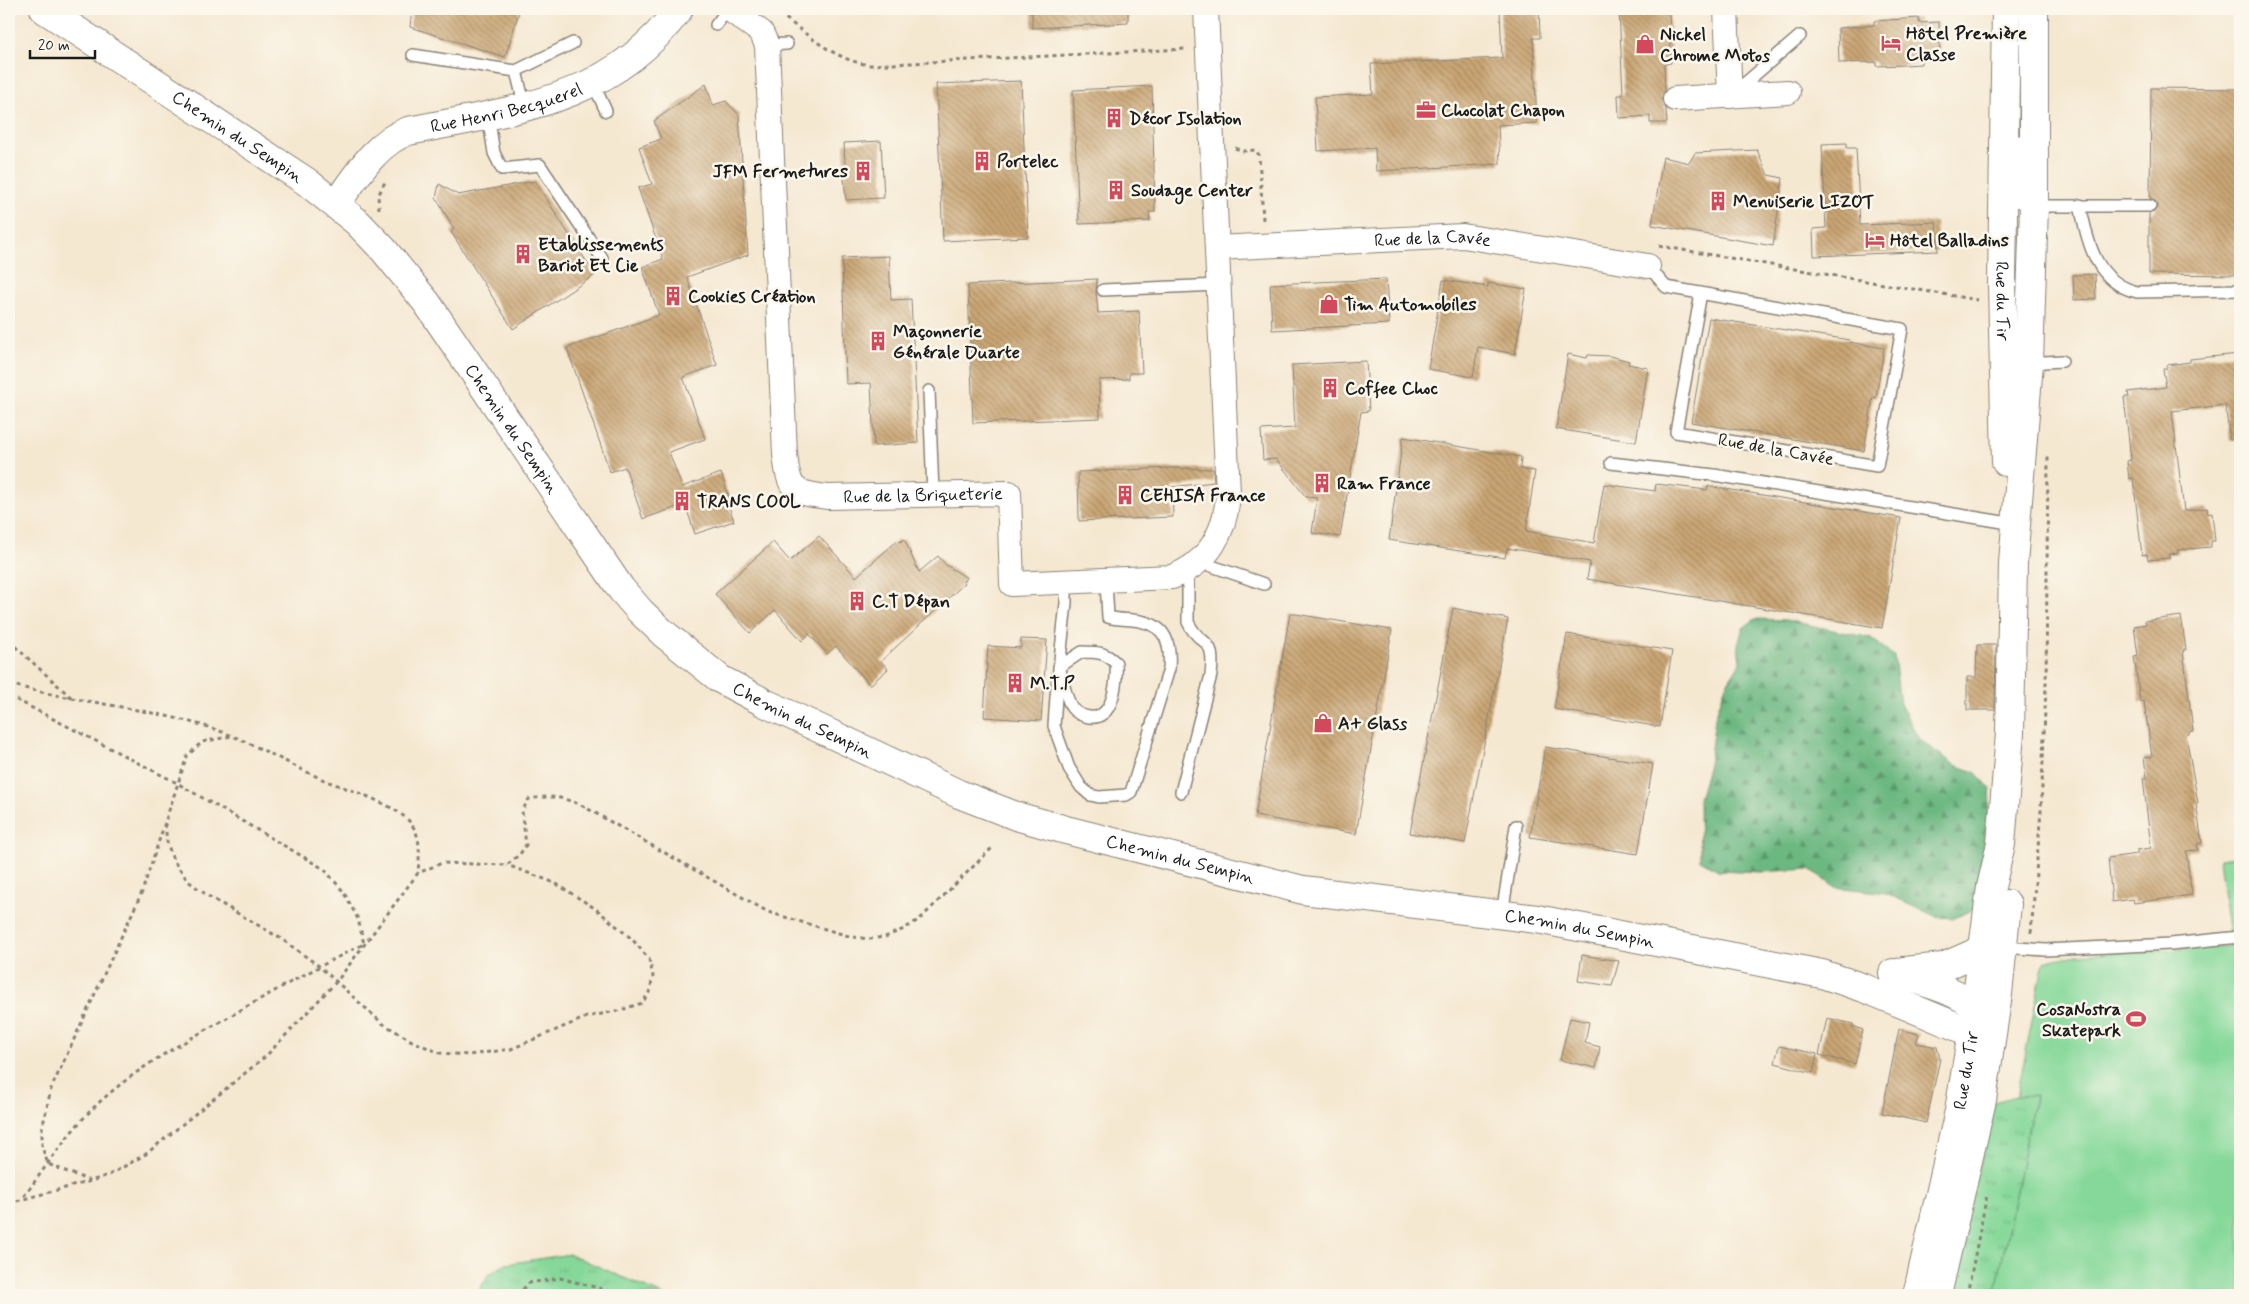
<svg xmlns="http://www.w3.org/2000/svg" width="2249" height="1304" viewBox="0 0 2249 1304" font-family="Mynerve,sans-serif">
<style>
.grass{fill:#85d899;stroke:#507a5a}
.forest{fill:url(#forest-firs);stroke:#446a4e}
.park{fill:url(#park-tufts);stroke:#507a5a}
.building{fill:url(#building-back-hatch)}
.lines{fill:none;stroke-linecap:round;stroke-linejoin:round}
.service-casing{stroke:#888276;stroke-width:14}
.minor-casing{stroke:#888276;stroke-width:26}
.tertiary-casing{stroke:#888276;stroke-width:30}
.secondary-casing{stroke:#888276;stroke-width:30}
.path{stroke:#888276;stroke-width:3;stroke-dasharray:4 4;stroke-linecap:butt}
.service{stroke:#fff;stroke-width:11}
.minor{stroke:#fff;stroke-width:24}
.tertiary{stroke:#fff;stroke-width:28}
.secondary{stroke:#fff;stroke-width:28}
.labels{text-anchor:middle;stroke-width:5;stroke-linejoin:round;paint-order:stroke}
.poi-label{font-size:18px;font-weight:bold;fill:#1c1c1c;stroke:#fbf7ec;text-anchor:start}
.street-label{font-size:18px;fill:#1c1c1c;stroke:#fbf7ec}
</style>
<defs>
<pattern id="forest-firs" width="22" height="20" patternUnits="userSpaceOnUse" patternTransform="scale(1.25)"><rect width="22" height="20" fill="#6cb881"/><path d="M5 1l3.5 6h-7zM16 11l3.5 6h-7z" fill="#589569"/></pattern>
<pattern id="park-tufts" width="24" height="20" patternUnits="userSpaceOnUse" patternTransform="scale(1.25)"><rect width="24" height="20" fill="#85d899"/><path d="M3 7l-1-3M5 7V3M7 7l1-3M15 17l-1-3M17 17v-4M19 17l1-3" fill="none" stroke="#72b983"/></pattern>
<pattern id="building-back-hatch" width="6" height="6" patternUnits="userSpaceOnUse" patternTransform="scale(1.25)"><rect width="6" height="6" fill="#caa675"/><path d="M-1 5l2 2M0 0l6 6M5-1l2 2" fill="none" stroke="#a3865f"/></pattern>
</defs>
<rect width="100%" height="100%" fill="#fbf7ec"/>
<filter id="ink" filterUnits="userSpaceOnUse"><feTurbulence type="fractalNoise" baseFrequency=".02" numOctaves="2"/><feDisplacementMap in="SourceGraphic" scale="10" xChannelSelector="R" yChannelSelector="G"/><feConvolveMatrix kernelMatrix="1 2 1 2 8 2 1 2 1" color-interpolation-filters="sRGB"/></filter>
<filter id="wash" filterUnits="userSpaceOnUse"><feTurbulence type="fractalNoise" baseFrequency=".0096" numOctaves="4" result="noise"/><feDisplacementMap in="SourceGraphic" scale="20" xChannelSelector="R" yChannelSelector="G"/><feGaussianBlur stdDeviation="1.12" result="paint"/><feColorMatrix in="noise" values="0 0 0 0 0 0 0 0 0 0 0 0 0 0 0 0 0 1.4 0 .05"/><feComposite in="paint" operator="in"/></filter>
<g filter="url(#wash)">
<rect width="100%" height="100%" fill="#f5e8d1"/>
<path class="grass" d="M2240,856v439h-245l40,-199h-18l27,-135 33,-6 153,-9 -11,-87z"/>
<path class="forest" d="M1755,619l30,1 86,18 23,18 6,48 19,35 36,26 20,7 16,17 -16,119 -20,10 -18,-1 -51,-24 -51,-6 -25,-18 -50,3 -42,-2 -18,-10 -1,-61 10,-35 6,-46 10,-31 15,-24 -2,-19 5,-16z"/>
<path class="park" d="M2035,1095l-40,200h-47l46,-193 23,-6z
M570,1254l93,41h-187l13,-21 17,-10z"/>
<g id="blocks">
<path class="building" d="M412,9h108l-15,48 -95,-30z
M1032,9h96v14l-96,5z
M1500,9h39l1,29h-7l4,85 -39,2 2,39 -124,7 -1,-23 -57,3 -3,-54 58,-3 -2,-30 131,-6z
M1619,9h50l2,54 -7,1 1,26 -4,9 5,10 1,14h-17v-7l-31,2 -1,-23h5z
M1919,18v5l20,-1 1,37 -19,1v4l-17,1 -28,1v-4l-37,1 -1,-35 36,-3v-4z
M1021,81l7,156 -85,4 -7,-157z
M706,84l7,21 13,-4 13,14 9,140 -61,22 30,88 -34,12 22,62 -36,13 13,35 39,-14 8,24 -3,1 8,23 -39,13 -10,-30 -42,15 -18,-52 -15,5 -43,-124 92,-33 -17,-48 21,-8 -25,-71 14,-4 -13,-37 22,-8 -7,-18z
M1152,86l3,126h-6l1,9 -71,3 -6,-134z
M2151,88l89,1v186l-91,-1v-60l5,-2 3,-6 -1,-4 -6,-4z
M881,141l3,57 -38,2 -3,-32 2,-4 -1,-21z
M1847,143v5h9l4,77 76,-3 2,29 -124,5 -1,-27 13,-1 -4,-84z
M1757,150l11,25 15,3 -10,68 -121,-21 11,-68 26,6 6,-10z
M535,181l60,94 -82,54 -62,-97 3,-3 -18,-31 3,-14 19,11z
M889,256l2,44 20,-1 7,144 -44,3 -3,-63 -25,1 -4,-126z
M2095,274l1,25 -22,1 -1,-25z
M1097,279l-1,12 2,22 41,-2 3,62h-13v6l-30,1 1,38 -127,5 -5,-138z
M1386,279l3,45 -117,6 -2,-46z
M1443,280l45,7v-4l38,6 -11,65 -37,-7 -5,30 -45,-8z
M1709,318l141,22 -1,2 35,6 -8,50 -3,-1 -9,54 -173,-29z
M1568,354l19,4 1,-3 22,1 19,5 -1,3 20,4 -12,74 -80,-13z
M2239,354l1,85 -10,1 -5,-35 -53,6 12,100 23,-3 1,6 4,-1 3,28h-4v6l-34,3 1,3 -9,1v4l-21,2 -1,-6 -5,1 -9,-77 -4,1 -2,-18 4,-1 -7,-63h5l-1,-5 38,-5 -3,-18 4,-1v-3l23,-3v-3z
M1366,361l3,50 -8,1 -21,125 -28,-4 5,-35 -11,-1 -30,-38 -13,1 -2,-30 34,-2 -3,-63z
M1403,437l118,20 -1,12 15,2 -9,60 68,12 10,-59 51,7 1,-7 51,6 1,-4 193,32 -19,110 -295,-49 3,-17 -83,-14 -2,10 -116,-18z
M1172,468l41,1 1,13 -42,5 1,30 -94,4 -1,-49z
M819,536l37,41 42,-37 2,2 4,-3 15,33 19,-16 8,9 21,13 -4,3 2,2 -84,78 7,8 -18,16 -34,-39 -9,8 -18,-20 -7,7 -27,-31 -25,23 -35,-39 58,-52 17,19z
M1453,608l55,11 -43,224 -55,-10z
M1290,613l102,17 -36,204 -101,-18z
M2181,616l5,34h-3l10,81 -4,1v2l-3,1 12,68h-2l6,40 -5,1 1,6 -12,1 6,44 -58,8 -1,-4 -21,3 -4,-44 29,-4v-4l14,-2 -8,-70h4l-3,-20 8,-1 -8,-56 -4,1 -2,-18 -4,-27 4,-1 -4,-30 12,-2 -1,-3z
M1567,634l105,17 -12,76 -106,-18z
M1021,639l26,1 -6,81 -57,-4 4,-71 33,2z
M1977,645h19l-1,65h-28v-33h9z
M1545,747l108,17 -15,90 -108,-17z
M1582,955l37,6 -7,25 -34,-5z
M1570,1018l19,4 -4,21 15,4 -4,21 -36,-8z
M1827,1018l26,6v2l10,4 -8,34 -36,-9z
M1899,1029l20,5 -3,9 21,4 3,12 -14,64 -44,-10z
M1779,1046l38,8 -4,19 -38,-10z"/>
</g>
</g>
<g filter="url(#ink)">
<use href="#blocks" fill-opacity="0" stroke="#888276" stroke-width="1"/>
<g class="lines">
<defs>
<path id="service" d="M716,25l12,-16
M767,45l20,-1
M413,55l103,16 57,-28
M516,71l9,36
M593,83l13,28
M1736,91l64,-55
M488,115l6,38 8,16 38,-4 62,93
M2080,205c8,37 15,77 57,87l103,-2
M2034,206h116
M1648,266l18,21 236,42 -25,137 -201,-34 25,-139
M1103,290l116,-5
M2028,363l34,-2
M929,391l4,102
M1611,463l103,12 295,48
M1200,562l64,22
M1066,582v21l-10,94 -2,29 15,42 12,19 9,8 9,2 27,-2 5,-3 38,-123c2,-25 -2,-43 -29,-48 -11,-2 -22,-1 -32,-4l-2,-36
M1082,652c15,0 23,0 34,11 1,18 -2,58 -27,54 -6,-1 -13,-4 -17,-9 -7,-11 -9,-29 -13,-41z
M1181,792l30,-117c5,-42 -11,-26 -23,-53v-51
M1502,914l14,-88
M2004,947l41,3 126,-6 69,-7"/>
<g id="minor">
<path id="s1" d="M729,9l32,23 6,13 18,409c4,36 7,39 43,43l181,-4 3,91 160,-7c37,-14 54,-45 56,-84l-22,-484"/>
<path d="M1726,9l4,87"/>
<path d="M1675,99l113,-7"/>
<path d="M2016,147l2,42 16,17"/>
<path id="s2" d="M1217,248l246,-12 185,30"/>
</g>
<g id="tertiary">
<path id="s3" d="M44,9l263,173 50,40 26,27 44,54 194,286 19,22 23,22 57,46 45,24 194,91 57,22 50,14 237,60 234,29 285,55 42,14 108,45"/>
<path id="s4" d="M336,204c20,-27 39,-61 72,-73 105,-21 203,-29 271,-122"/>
<path d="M1904,971l39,-4 41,-18"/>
<path d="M1893,973c25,8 88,20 91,52"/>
</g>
<g id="secondary">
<path id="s5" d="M2006,9l-4,275 4,178"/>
<path id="s6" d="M1917,1295l42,-184 13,-78 19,-146 10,-43 9,-111 3,-170 16,-200 5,-157v-197"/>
<path d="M1937,1295l45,-195 16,-106 9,-90"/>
</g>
</defs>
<use href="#service" class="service-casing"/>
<use href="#minor" class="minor-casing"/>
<use href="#tertiary" class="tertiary-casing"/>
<use href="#secondary" class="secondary-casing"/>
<path class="path" d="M773,9c30,21 60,52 98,56l314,-16
M1235,148l8,3 12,-1 4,5 4,65 3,2
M379,209l-1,-13 8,-16
M1659,246l319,54
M9,641l65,59
M9,684c61,17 124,22 185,39 48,12 90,40 135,59 22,8 71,24 83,43 10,14 7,32 6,48
M9,696l168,87 147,86 19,22 15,28 6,25c-47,23 -92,48 -137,74 -43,24 -87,48 -124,81 -32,28 -54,64 -79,97
M165,824l2,18 6,18 15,21 20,15 72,42 39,28 63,57 30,18 28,12 29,2 42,-6 76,-32 34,-7 21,-7 8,-12 3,-15 -4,-17 -17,-20 -36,-30 -41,-26 -48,-18
M2031,933l10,-122 5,-126 2,-228
M90,1181l-42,-17 -6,-17v-18l9,-40 91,-197 45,-136 15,-14 30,-6
M9,1203l82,-22 20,-7 35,-20 120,-98 71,-75 81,-108 24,-10 65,2 13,-11 6,-9 -4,-34 7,-12c23,-4 33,-2 54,7l185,106 84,25 18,2 15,-2 19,-8 16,-10 72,-71
M517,1295l12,-12 31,-5 42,11 13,6
M1967,1295l20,-100"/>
<use href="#service" class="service"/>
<use href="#minor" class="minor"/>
<use href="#tertiary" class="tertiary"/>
<use href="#secondary" class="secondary"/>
</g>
</g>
<defs>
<symbol id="hotel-bare" viewBox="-9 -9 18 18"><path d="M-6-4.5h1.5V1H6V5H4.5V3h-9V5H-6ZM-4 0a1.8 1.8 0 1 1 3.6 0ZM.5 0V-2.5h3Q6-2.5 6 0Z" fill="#d1495b" stroke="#fbf7ec" stroke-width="2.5" paint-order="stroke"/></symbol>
<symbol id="shop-bare" viewBox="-9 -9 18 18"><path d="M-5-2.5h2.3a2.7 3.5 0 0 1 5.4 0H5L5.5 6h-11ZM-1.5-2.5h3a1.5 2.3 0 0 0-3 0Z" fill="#d1495b" stroke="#fbf7ec" stroke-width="2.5" paint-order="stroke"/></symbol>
<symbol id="office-bare" viewBox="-9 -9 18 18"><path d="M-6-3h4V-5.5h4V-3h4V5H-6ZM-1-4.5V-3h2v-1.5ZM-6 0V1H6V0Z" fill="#d1495b" stroke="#fbf7ec" stroke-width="2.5" paint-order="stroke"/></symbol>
<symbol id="building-bare" viewBox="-9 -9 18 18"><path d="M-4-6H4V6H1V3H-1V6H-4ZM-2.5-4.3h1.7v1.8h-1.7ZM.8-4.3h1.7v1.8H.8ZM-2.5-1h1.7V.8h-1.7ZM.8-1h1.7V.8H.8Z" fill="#d1495b" stroke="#fbf7ec" stroke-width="2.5" paint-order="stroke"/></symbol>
<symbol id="stadium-bare" viewBox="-9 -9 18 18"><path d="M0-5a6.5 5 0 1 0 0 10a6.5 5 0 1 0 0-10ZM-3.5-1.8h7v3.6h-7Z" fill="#d1495b" stroke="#fbf7ec" stroke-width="2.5" paint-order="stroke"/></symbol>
</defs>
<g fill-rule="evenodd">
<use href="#hotel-bare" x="1877" y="29" width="28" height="28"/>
<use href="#shop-bare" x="1631" y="30" width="28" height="28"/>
<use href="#office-bare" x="1412" y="96" width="28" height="28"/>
<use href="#building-bare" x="1100" y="104" width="28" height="28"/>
<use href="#building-bare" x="968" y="147" width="28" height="28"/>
<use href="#building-bare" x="849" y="157" width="28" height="28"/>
<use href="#building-bare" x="1102" y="176" width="28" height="28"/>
<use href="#building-bare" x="1704" y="187" width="28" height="28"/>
<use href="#hotel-bare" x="1861" y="226" width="28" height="28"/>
<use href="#building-bare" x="509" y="240" width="28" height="28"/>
<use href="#building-bare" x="659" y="282" width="28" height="28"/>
<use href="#shop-bare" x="1315" y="290" width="28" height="28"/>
<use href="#building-bare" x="864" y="327" width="28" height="28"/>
<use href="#building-bare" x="1316" y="374" width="28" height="28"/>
<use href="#building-bare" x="1308" y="469" width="28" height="28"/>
<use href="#building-bare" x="1111" y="481" width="28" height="28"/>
<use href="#building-bare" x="668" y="487" width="28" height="28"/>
<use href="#building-bare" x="843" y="587" width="28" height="28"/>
<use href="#building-bare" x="1001" y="669" width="28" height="28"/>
<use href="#shop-bare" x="1309" y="709" width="28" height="28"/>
<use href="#stadium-bare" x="2122" y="1005" width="28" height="28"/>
</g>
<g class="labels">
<g class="poi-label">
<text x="1906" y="39">Hôtel Première<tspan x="1906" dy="21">Classe</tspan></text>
<text x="1660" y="40">Nickel<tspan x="1660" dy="21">Chrome Motos</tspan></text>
<text x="1441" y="116">Chocolat Chapon</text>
<text x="1129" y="124">Décor Isolation</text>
<text x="997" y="167">Portelec</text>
<text x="848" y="177" text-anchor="end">JFM Fermetures</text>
<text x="1131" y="196">Soudage Center</text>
<text x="1733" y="207">Menuiserie LIZOT</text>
<text x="1890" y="246">Hôtel Balladins</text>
<text x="538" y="250">Etablissements<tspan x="538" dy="21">Bariot Et Cie</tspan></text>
<text x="688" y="302">Cookies Création</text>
<text x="1344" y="310">Tim Automobiles</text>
<text x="893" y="337">Maçonnerie<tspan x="893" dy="21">Générale Duarte</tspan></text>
<text x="1345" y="394">Coffee Choc</text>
<text x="1337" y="489">Ram France</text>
<text x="1140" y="501">CEHISA France</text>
<text x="697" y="507">TRANS COOL</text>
<text x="872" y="607">C.T Dépan</text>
<text x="1030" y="689">M.T.P</text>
<text x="1338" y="729">A+ Glass</text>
<text x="2121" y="1015" text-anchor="end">CosaNostra<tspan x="2121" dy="21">Skatepark</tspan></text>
</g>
<g class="street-label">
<text dy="6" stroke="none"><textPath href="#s4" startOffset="205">Rue Henri Becquerel</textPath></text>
<text dy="6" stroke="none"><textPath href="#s3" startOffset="232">Chemin du Sempin</textPath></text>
<text dy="6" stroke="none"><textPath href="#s2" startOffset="216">Rue de la Cavée</textPath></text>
<text dy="6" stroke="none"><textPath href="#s5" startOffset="292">Rue du Tir</textPath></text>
<text dy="6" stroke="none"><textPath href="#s3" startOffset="638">Chemin du Sempin</textPath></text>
<text transform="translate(1776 449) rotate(10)" y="6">Rue de la Cavée</text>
<text dy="6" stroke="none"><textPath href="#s1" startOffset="629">Rue de la Briqueterie</textPath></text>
<text dy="6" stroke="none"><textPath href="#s3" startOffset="1058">Chemin du Sempin</textPath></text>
<text dy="6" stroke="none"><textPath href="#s3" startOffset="1462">Chemin du Sempin</textPath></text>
<text dy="6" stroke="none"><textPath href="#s3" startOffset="1868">Chemin du Sempin</textPath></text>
<text dy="6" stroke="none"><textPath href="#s6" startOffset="230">Rue du Tir</textPath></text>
</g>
</g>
<rect width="2249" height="1304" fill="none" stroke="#fbf7ec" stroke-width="30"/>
<path d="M30 50v8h65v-8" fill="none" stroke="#1c1c1c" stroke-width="2.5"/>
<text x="38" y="50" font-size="15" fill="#1c1c1c" stroke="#fbf7ec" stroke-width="4" paint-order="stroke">20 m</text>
</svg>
